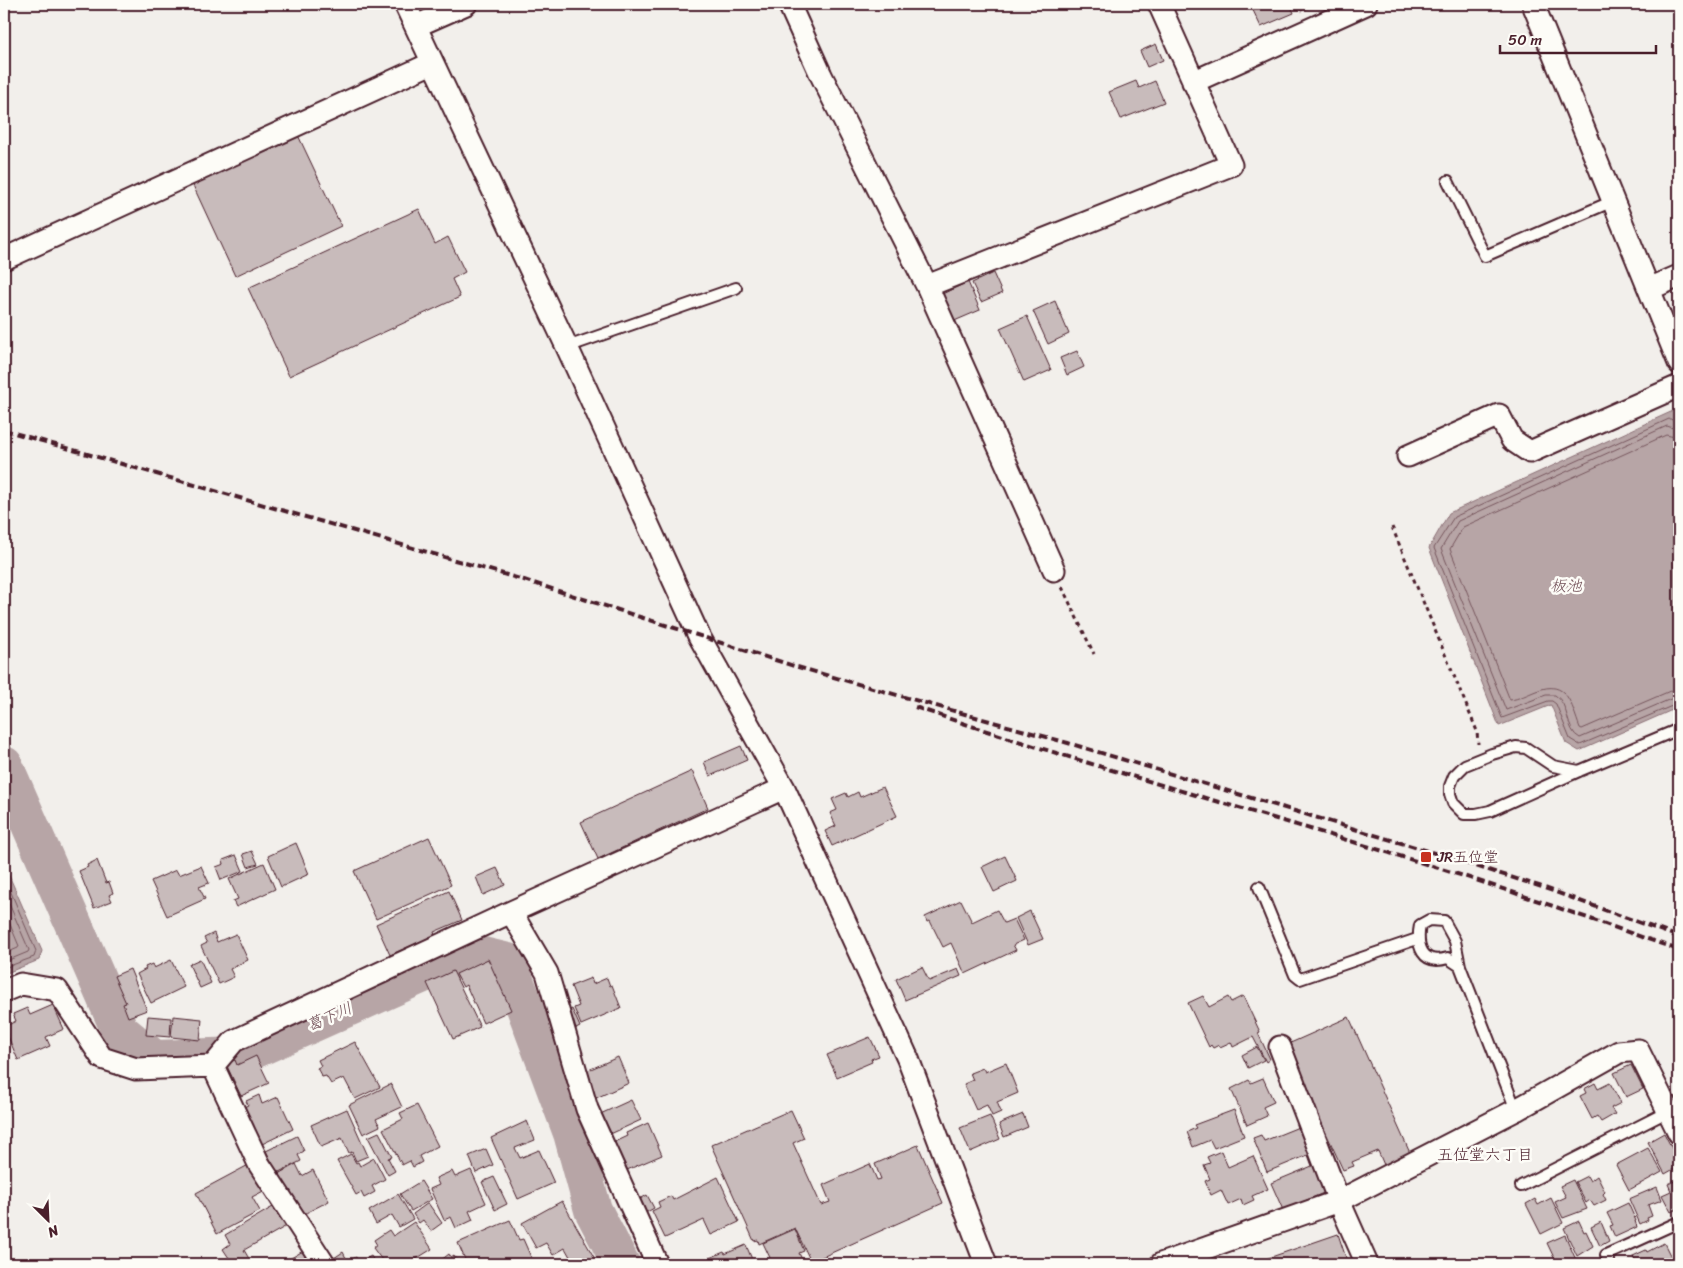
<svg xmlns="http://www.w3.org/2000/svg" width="1683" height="1268" viewBox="0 0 1683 1268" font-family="Sriracha,'Klee One',sans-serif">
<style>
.water{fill:#b7a5a6;stroke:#8b6f75}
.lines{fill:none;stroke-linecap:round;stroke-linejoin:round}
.shore{stroke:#76555c;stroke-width:1}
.river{stroke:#b7a5a6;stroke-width:38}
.building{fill:#c8bbbb;stroke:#4a1f2b}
.lane-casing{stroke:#4a1f2b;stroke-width:14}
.street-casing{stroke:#4a1f2b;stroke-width:25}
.path{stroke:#4a1f2b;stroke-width:3;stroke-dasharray:4 4;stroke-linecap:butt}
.lane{stroke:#fdfcf7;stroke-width:10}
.street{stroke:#fdfcf7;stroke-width:21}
.rail{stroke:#4a1f2b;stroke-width:4;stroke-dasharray:8 4;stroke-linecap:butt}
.poi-dot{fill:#c8321e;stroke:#fdfcf7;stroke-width:2}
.labels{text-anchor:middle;stroke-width:5;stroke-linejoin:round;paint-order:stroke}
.poi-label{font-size:15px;fill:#4a1f2b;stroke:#fdfcf7;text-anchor:start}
.water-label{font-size:16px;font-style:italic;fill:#704e56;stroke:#fdfcf7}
.neighbourhood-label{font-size:16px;fill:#4a1f2b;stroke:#fdfcf7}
</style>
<rect width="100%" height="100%" fill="#f2efeb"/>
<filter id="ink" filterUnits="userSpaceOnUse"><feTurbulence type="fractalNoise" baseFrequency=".02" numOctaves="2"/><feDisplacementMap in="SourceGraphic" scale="10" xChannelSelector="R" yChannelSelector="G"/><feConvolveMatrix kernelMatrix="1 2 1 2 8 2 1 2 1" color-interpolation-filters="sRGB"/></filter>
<g filter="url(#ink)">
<path class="water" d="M1673,411l6,13v283l-100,44 -13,-8 -15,-38 -52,21 -70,-178 20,-35z
M4,864l38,87 -3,9 -35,14z"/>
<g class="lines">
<path class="shore" d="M1679,424l-4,-1 -4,-4h-2l-215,98 -20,31 68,170 46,-17h4l4,3 14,35 10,6 99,-42
M1679,430l-12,-4 -209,95 -17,28 65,161 40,-15h9c15,9 10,36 25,43l93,-40 6,-1
M1679,438l-13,-3 -203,92 -13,22 60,151c9,-1 18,-6 26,-9 32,-13 35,14 44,37l2,1 88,-38 9,-2
M4,876l32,75 -2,6 -30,11
M4,892l25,58 -1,2 -24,10
M4,910l15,36 -1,2 -14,6"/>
<path class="river" d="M4,765l116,266 34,28 86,-3 230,-103 38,9 64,171 21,77 28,54"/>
</g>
<path class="building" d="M1250,4h40l4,9 -33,14z
M1298,4h19l-16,7z
M1156,44l7,16 -16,7 -7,-16z
M1136,81l3,7 16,-7 9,21 -43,17 -12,-27z
M296,131l45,95 -106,50 -44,-95z
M419,209l16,35 13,-7 17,35 -13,7 8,18 -171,79 -41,-88z
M993,273l9,20 -21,9 -9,-19z
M968,282l12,28 -28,12 -12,-27z
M1055,301l14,33 -21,10 -15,-33z
M1027,316l24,54 -27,12 -24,-54z
M1077,351l7,16 -17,8 -7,-17z
M4,380l5,11 -5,2z
M741,746l6,14 -37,16 -6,-14z
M692,771l16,37 -110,51 -17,-37z
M883,787l14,29 -65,30 -7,-15 11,-5 -6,-13 7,-3 -5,-11 14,-6 2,4 10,-5 2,5z
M429,837l22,48 -75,34 -22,-48z
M296,843l13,31 -28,13 -13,-31z
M252,851l6,13 -10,3 -5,-13z
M236,855l7,16 -22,9 -5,-13 8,-3 -1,-4z
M1005,856l12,25 -23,11 -12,-25z
M97,860l9,23 3,-1 4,11 -4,2 3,6 -18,7 -15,-37 9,-4 -1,-2z
M264,863l11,26 -39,18 -3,-6 5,-2 -9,-20z
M201,866l8,17 -10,4 6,12 -38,17 -16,-35 25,-11 3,5z
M497,868l8,17 -22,10 -7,-18z
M449,891l13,29 -28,12 1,3 -45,20 -14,-31z
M961,900l11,22 25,-12 7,13 10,-4 10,21 -11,5 3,5 -51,24 -14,-31 -8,4 -13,-26 -3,1 -2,-5z
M1030,911l13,28 -15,6 -12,-27z
M214,933l3,9 19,-8 12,26 -18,9 4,8 -15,7 -18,-38 6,-3 -3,-5z
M200,959l11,24 -11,5 -11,-24z
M488,959l23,51 -28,13 -17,-38 -3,2 -7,-13z
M171,960l13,27 -33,16 -14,-29 9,-5 -1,-2 7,-3 2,4z
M922,967l7,14 29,-12 3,7 -56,24 -9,-21z
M130,969l17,41 -19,7 -5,-13 3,-1 -12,-27z
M453,971l27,56 -27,12 -26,-56z
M591,978l2,6 14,-6 3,8 2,-1 9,23 -40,17 -7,-17 5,-2 -8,-20z
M1203,996l6,11 19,-10 3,5 12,-6 17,36 -2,1 12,26 -4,3 -13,-25 -20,10 -2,-5 -11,5 -1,-2 -6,3 -2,-3 -2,2 -21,-44z
M53,1005l11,24 -18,8 4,9 -32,14 -14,-33 12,-6 -3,-7 14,-6 3,7z
M572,1009l8,18 -10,5 -8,-18z
M148,1016l23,2 -1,19 -24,-2z
M173,1016l29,3 -2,21 -29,-3z
M1349,1017l61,136 -26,12 -6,-14 -26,11 2,4 -11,4 -57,-125z
M870,1037l9,19 -8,3 1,3 -35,15 -10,-22z
M355,1042l25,45 -25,12 -11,-21 -13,6 -5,-8 -4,1 -5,-9 4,-2 -3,-6z
M1257,1047l7,13 -16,8 -6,-13z
M256,1056l13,27 -28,13 -15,-32 9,-4 2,5z
M618,1057l11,26 -33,15 -12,-26z
M1006,1063l12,30 -21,9 4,10 -9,4 -5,-11 -11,5 -12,-26 9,-4 -3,-7 13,-5 2,4z
M1631,1065l12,24 -17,8 -12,-24z
M1263,1078l11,24 -11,5 4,9 -20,9 -16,-36 18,-9 2,3z
M1595,1083l3,6 12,-6 11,20 -10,5 4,6 -14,8 -4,-6 -5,3 -12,-23 6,-3 -2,-4z
M391,1084l11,23 -26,12 4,7 -17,8 -14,-29z
M259,1095l3,9 16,-7 15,32 -31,15 -18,-37 4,-2 -2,-4z
M631,1100l10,20 -35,16 -10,-20z
M417,1105l21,41 -19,10 3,6 -9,5 -3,-6 -8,4 -19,-36 20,-10 -3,-6z
M347,1109l21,47 -12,5 -4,-9 -3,1 -7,-15 -21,9 -10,-22z
M791,1110l13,28 -11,5 28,62 9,-3 -7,-17 47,-21 7,16 4,-1 -6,-15 43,-19 25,58 -132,59 -16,-34 -36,16 -1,-4 -4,1 -43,-96z
M1234,1110l10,26 -30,12 -4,-8 -17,7 -6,-15 9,-4 -2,-3z
M1023,1114l5,13 -24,10 -5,-13z
M990,1116l10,23 -30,13 -10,-24z
M527,1121l8,19 -20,8 5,10 19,-8 15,33 -36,16 -27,-61z
M648,1123l14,32 -42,18 -12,-28 19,-9 -1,-3z
M1306,1124l27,65 -50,21 -12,-27 41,-17 -4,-11 -41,17 -14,-34 8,-3 3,6z
M379,1132l13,25 -4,1 7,13 -7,4 -20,-38z
M1664,1133l15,29v4l-14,8 -17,-32z
M297,1136l7,15 -6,4 3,6 -24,12 -11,-22z
M1648,1148l14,24 -33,18 -13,-25z
M486,1149l7,16 -17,8 -7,-17z
M1221,1151l7,16 25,-11 15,33 -16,7 2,4 -11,5 -2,-6 -13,6 -7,-15 -10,5 -6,-14 5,-2 -6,-14 6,-2 -3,-6z
M351,1154l5,9 2,-1 2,4 14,-8 11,21 -13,7 3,6 -11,6 -3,-6 -5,3 -19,-34z
M256,1161l15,26 -19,10 8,14 -43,23 -21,-41z
M296,1164l6,12 11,-6 16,31 -29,15 -22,-42z
M471,1170l15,33 -17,8 4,9 -17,8 -5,-11 -7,3 -14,-31 9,-4 -3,-7 16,-7 3,6z
M1587,1176l3,5 7,-5 8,16 -2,2 3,6 -12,6 -4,-6 -4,3 -11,-21z
M494,1177l13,27 -12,6 -13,-28z
M718,1177l21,45 -28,13 -7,-15 -39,18 -13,-27 8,-4 -2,-5 13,-6 2,4z
M1679,1179v29l-8,4 -9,-17 9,-4 -3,-7z
M1573,1180l14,29 -24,9 -8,-16 11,-5 -6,-11z
M421,1181l11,18 -21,12 -11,-17z
M1657,1187l5,13 -14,5 4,11 -5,2 1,2 -8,4 -11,-25z
M398,1194l15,25 -14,8 -7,-12 -16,9 -7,-13z
M647,1195l7,13 -12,7 -7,-13z
M1551,1198l12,25 -22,11 -15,-30 9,-5 3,6z
M562,1201l33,58 -11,5h-10l-9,-16 -12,7 -7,-12 -10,5 -14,-25z
M428,1203l14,20 -11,8 -8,-11 -4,3 -6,-9z
M1628,1203l8,18h-1l2,6 -22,10 -5,-11 3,-1 -6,-12z
M278,1204l12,20 -46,26 8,14h-19l-10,-15 7,-5 -5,-9z
M510,1220l9,20 4,-1 11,25h-67l-9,-21z
M1579,1221l5,11 2,-1 7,15 -16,10 -13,-28z
M414,1222l18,27 -24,15h-23l-12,-16 4,-3 -3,-5 15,-10 4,6z
M1601,1222l8,19 -9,5 -9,-19z
M795,1229l9,22 -5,2 5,11h-25l-1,-2 -5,2 -10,-21z
M1338,1234l10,30h-97z
M1565,1235l11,25 -8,4h-11l-10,-21z
M1664,1243l10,20 -38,1 -3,-8 13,-6 1,2z
M746,1245l8,19h-44l-3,-5 17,-7 1,2z
M303,1251l8,13h-30z
M343,1252l5,10 8,-5 3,6 12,-7 5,8h-43l-2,-4z
M449,1254l2,4 3,-2 5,8h-16l-3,-3z"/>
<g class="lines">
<defs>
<path id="lane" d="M1448,181l37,75 128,-55
M567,347l169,-59
M1579,771l-26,-5 -27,-18 -10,-1 -24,7 -27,11 -11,11 -4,10v8l3,9 11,11h12l14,-3 89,-40 100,-42
M1259,887l36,88 5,4 117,-40
M1429,920l15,1 11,20 5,25 -12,-8c-26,8 -32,-12 -28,-33z
M1460,966l56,144
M1521,1186l148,-75
M1609,1264l-3,-9 73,-33"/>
<path id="street" d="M405,4l162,343 132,289 85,152 124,271 78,205
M789,4l32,71 106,211 127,284
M1533,4l146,359
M416,26l50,-22
M1193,82l173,-78
M4,259l428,-196
M927,286l304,-121 -72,-161
M1649,289l30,-13
M1408,456l91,-41 13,25 18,12 149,-66
M511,912l36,61 40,136 70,155
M4,991l17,-7 36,6 45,68 34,11 77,-3 21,-25 277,-129 273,-124
M1280,1047l59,154 28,63
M213,1066l46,98 65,100
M1161,1264l178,-63 177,-91 103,-58 19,-2 41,83"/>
</defs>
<use href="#lane" class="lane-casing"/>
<use href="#street" class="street-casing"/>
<path class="path" d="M1392,527l85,204 1,13
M1062,587l32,67"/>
<use href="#lane" class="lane"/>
<use href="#street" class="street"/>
<path class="rail" d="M4,430l520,150 270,86 274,77 360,108 111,35 140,51
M915,707c166,57 336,103 504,155 88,27 174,58 260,88"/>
</g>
</g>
<rect class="poi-dot" x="1420" y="851" width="12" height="12" rx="2.5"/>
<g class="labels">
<g class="poi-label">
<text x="1437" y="862">JR五位堂</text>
</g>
<g class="water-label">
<text x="1566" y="591">板池</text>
<text transform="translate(329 1016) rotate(-24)" y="6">葛下川</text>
</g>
<g class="neighbourhood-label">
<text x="1485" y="1160">五位堂六丁目</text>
</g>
</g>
<rect width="1683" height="1268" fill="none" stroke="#fdfcf7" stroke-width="20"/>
<rect x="10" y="10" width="1663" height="1248" fill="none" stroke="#4a1f2b" stroke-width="2" filter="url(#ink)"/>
<g transform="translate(48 1220) rotate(156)" stroke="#fdfcf7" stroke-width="4" paint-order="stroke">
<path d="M0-4L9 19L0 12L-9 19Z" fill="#4a1f2b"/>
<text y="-8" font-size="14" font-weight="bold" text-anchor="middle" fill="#4a1f2b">N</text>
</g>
<path d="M1500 45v8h156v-8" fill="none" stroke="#4a1f2b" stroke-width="2.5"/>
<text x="1508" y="45" font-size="15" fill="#4a1f2b" stroke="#fdfcf7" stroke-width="4" paint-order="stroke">50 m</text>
</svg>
